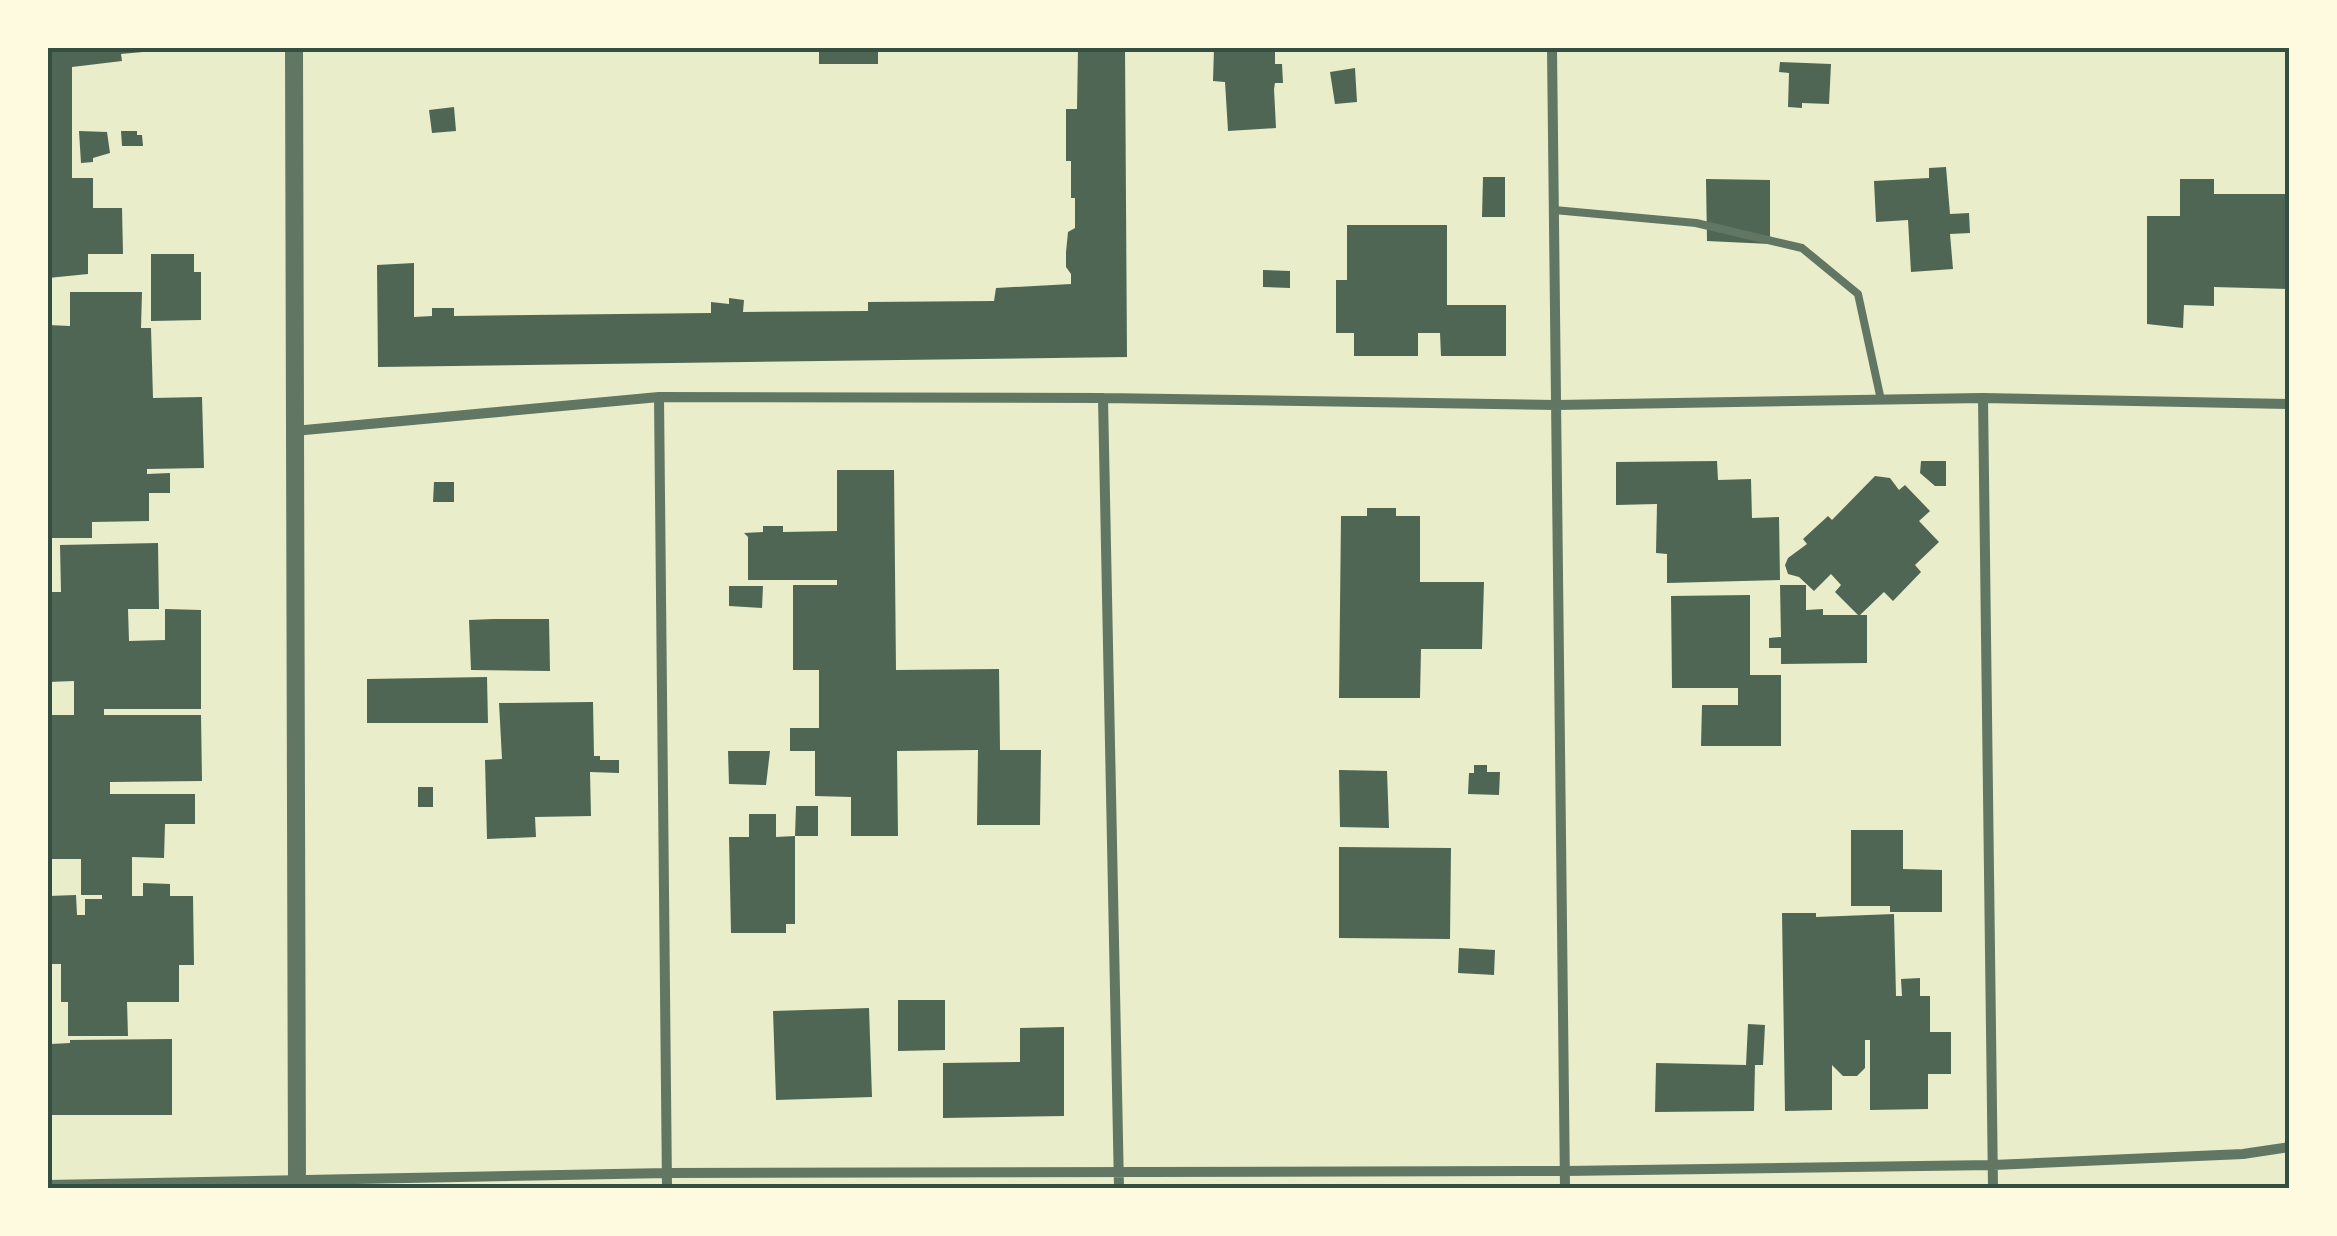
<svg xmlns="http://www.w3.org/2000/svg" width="2337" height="1236" viewBox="0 0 2337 1236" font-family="'Roboto Condensed',sans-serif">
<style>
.building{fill:#4f6655}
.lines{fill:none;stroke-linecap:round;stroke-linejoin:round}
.service{stroke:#617663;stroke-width:8}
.minor{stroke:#617663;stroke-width:10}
.tertiary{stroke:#617663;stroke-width:18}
.neatline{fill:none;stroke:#344e41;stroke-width:4}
</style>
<rect width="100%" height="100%" fill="#e9edc9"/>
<path class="building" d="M48,48h94l1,4 -22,2 1,7 -50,6v111h21v30h29l1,46h-35v20l-40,4z
M819,48h59v16h-59z
M1078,48h47l2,309 -749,10 -1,-102 37,-2v54l18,-1v-8h22v8l257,-3v-11l18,2v-6l15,2 -1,12 125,-1v-9l126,-1 2,-13 75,-4v-10l-5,-7v-15l2,-20 7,-4v-30h-4v-37h-5v-52h11z
M1214,48h61v16h7l1,19h-8l-1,6 2,39 -48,3 -3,-49 -12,-1z
M1780,62l51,2 -2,40 -27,-1v5l-14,-1 1,-34 -10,-1z
M1355,68l2,34 -22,2 -5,-32z
M454,107l2,24 -24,2 -3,-23z
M79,131l28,1 3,21 -17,5v4l-12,1z
M121,131h16v4h5l1,11h-21z
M1946,167l4,47 19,-1 1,20 -20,1 3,35 -42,3 -3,-52 -32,2 -2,-41 55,-3v-10z
M1483,177h22v40h-23z
M1706,179l64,1v64l-63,-3z
M2180,179h34v15h76v95l-76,-2v19l-30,-1 -1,23 -36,-4v-108h33z
M1347,225h100v80h59v51h-65l-1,-23h-22v23h-64v-23h-18v-53h11z
M151,254h43v18h7v48l-50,1z
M1263,270l27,1v17l-27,-1z
M70,292h72l-1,36h10l2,70 49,-1 2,71 -57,1v5l23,-1v20h-21v28l-57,1v16h-44v-213l22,1z
M1717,461l1,19 33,-1 1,39 27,-1 1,63 -113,3v-29l-11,-1 1,-49 -41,1v-43z
M1921,461h25v25h-11l-15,-13z
M837,470h57l2,200 103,-1 1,81h41l-1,75h-63l1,-75 -81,1 1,85h-47v-39l-36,-1v-45h-25v-23h29v-58h-26v-85h44v-5h-89v-43l-4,-4 19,-1v-6h20v6l54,-1z
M1875,476l15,2 9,12 6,-5 25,26 -11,10 20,21 -24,23 6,7 -28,29 -9,-9 -24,23h7v48l-86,1v-16h-12v-10l12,-1 -1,-52h26v25l17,-1v6h35l-23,-23 6,-7 -10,-11 -17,17 -15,-14 -11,-3 -3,-9 3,-7 19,-14 -4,-5 25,-23 4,4z
M434,482h20v20h-21z
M1367,508h29v8h24v66h64l-2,67h-61l-1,49h-81l2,-182h26z
M158,543l1,66h-31l1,32 36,-1v-31l36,1v99h-97v6h97l1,66 -92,1v12h85v30h-30l-1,34 -32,-1v39h11v-13l27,1v12h23l1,69h-15v37h-52l1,34h-60v-34h-7v-38h-13v-68l28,-1 1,20h8v-16h17v-4h-21v-36h-33v-144h26v-34l-26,1v-90h13l-1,-47z
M729,586h34l-1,22 -33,-2z
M1750,595v80h31v71h-80l1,-41h36v-17h-66l-1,-92z
M494,619h55l1,52 -79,-1 -2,-50z
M487,677l1,46h-121v-44z
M593,702l1,54h6v4h19v13l-29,-1 1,44 -56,1 1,20 -49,2 -2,-79 17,-1 -3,-56z
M728,751h42l-4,34 -37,-1z
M1474,765h13v7h13l-1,23 -31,-1 1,-21h5z
M1339,770l48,1 2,57 -49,-1z
M418,787h15v20h-15z
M796,806h22v30h-23v88h-9v9h-55l-2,-96h20v-23h27v23l19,-1z
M1851,830h52v39l39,1v42h-52v-6h-39z
M1339,847l112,1 -1,91 -111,-1z
M1782,913h34v4l78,-3 2,82h6l-1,-17 19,-1v18h10v36h21v42h-23v35l-58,1v-70h-5v28l-8,8h-14l-11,-11v45l-47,1z
M1459,948l36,2 -1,25 -36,-2z
M898,1000h47v50l-47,1z
M869,1008l3,89 -96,3 -3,-89z
M1748,1024l17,1 -2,40h-8l-1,46 -99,1 1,-49 90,2z
M1064,1027v89l-121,2v-55l77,-1v-34z
M172,1039v76h-121v-71l19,-1v-3z"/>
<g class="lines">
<path class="service" d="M1554,210l142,13 106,25 56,46 23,106"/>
<path class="minor" d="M1552,48l13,1140
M659,397l8,791
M1103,398l16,790
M1983,398l10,790
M294,431l365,-34 444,1 454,7 426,-7 307,6
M48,1185l619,-12 898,-2 428,-6 250,-11 47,-7"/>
<path class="tertiary" d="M294,48l3,1140"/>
</g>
<rect width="2337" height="1236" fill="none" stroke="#fefae0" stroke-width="100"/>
<rect x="50" y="50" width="2237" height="1136" class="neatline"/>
</svg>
